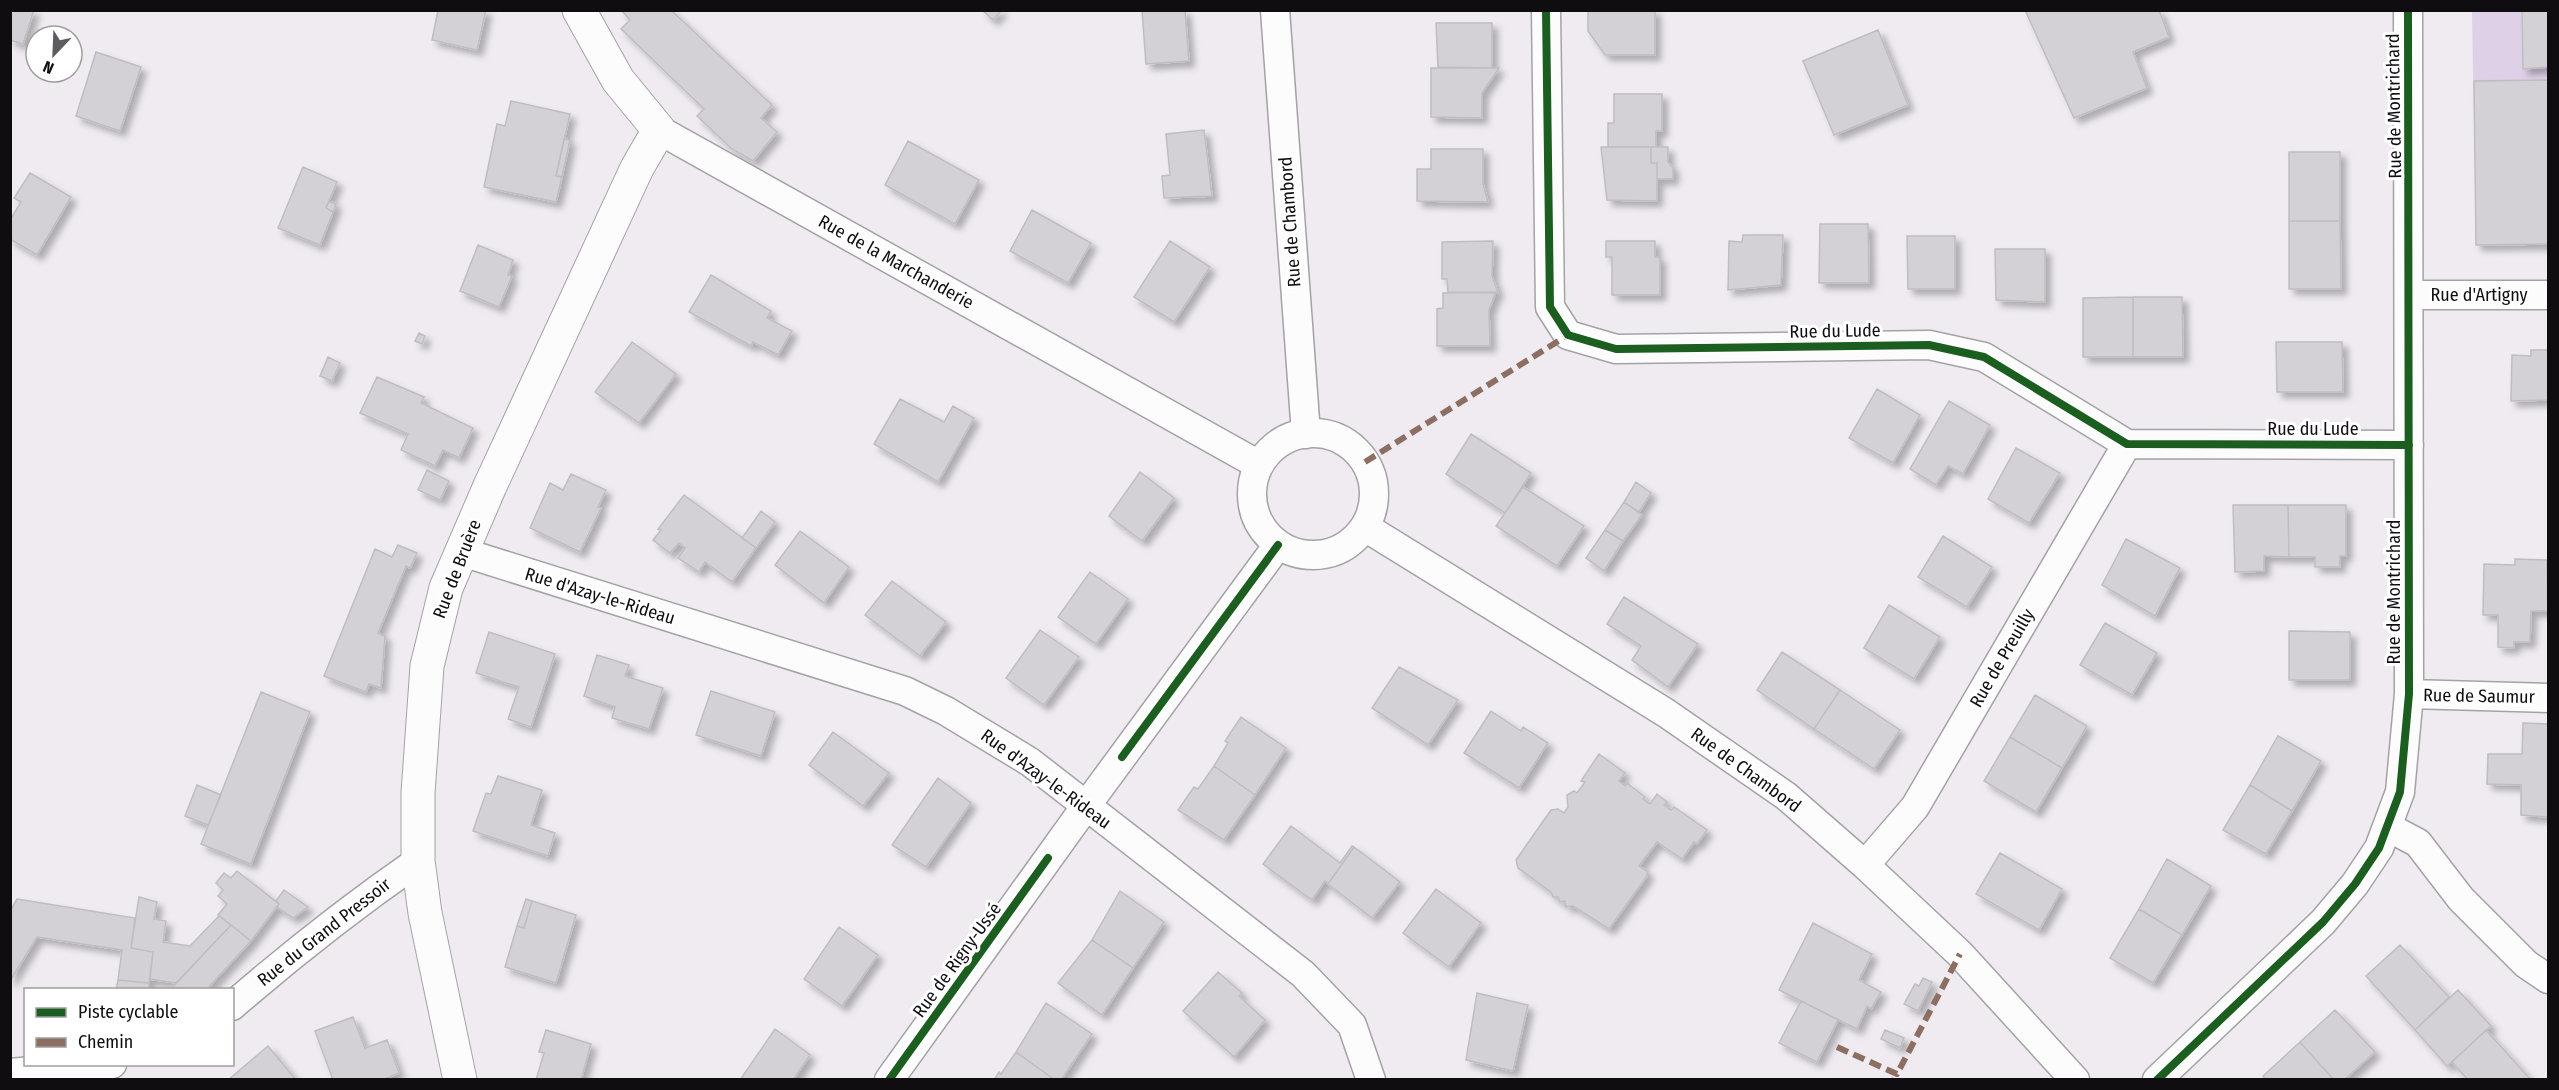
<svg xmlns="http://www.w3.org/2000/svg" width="2559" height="1090" viewBox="0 0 2559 1090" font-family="'Fira Sans Condensed',sans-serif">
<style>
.green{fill:#ded0e7}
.building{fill:#d4d1d6;stroke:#c0bdc1;stroke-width:1.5;filter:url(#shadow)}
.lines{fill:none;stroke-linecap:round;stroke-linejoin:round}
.minor-casing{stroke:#a4a2a6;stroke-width:31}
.tertiary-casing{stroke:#a4a2a6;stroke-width:35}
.path{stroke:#d1d1d2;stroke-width:4;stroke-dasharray:3 3;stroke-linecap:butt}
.minor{stroke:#fdfcfd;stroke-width:28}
.tertiary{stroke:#fdfcfd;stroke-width:33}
.quiet{stroke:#8d6e63;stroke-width:6;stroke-dasharray:12 6;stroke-linecap:butt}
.cycleway-casing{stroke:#fff;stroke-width:11}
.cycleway{stroke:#1b5e20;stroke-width:8}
.labels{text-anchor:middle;stroke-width:6;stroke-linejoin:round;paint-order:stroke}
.street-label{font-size:18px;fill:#0f0d10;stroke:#fff}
</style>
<defs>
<filter id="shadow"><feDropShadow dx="5.5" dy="5.5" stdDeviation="3" flood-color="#0004"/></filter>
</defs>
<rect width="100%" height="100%" fill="#efebf1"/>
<path class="green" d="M2472,11h76v233l-72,1z"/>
<path class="building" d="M10,10h24l-11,34 -13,-4z
M438,10h48l-9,40 -45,-10z
M621,10h50l101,95 -11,13 16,14 -24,29 -21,-12 -35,-33 7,-7 -83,-80 9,-9z
M982,10h20l-9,10z
M1142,10h43l4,51 -43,3z
M1588,10h67v45h-50l-17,-24z
M2025,10h134l10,27 -36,15 14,36 -73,30z
M2522,10h26v57l-25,2z
M1436,23h56v45l-54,-1z
M1878,30l30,75 -74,30 -31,-74z
M96,52l45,15 -21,64 -44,-15z
M1431,68h68l-17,25v25l-51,-1z
M2548,80v164l-72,1 -2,-164z
M1614,94h48v37h-6v16h-48v-24h6z
M511,101l59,13 -14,62 6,1 -6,25 -72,-15 13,-63 8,2z
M1204,130l8,66 -48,2 -2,-22 8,-1 -4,-41z
M564,139l6,1 -8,37 -6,-1z
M908,141l71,39 -24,44 -70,-39z
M1601,147h50v16h6v38l-50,-1z
M1651,147h17v15l5,6v11h-16v-16h-6z
M1431,149h52v35l5,18 -71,-1v-32h14z
M2289,152h51v69h-51z
M303,167l34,15 -11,26 7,4 -13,33 -42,-17z
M30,173l41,24 -34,58 -27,-16v-19l11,-18 -7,-4z
M329,201l7,3 -3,8 -7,-4z
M1032,210l59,33 -23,40 -58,-32z
M2289,221h51l1,68h-52z
M1820,224h48l1,59h-50z
M1743,235h40l-2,50 -53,5 1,-49 13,1z
M1907,236h48v53h-47z
M1170,241l40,26 -36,55 -40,-25z
M1493,241l-1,35 6,17 -50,-1 -1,-13h-5v-37z
M1606,241h49v16h5v38h-48v-38h-6z
M478,245l35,15 -5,15 4,1 -13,31 -39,-16z
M1995,249h50v53l-49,-2z
M711,275l60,36 -4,7 25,13 -14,24 -25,-13 -2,4 -62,-34z
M1496,292l-7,18 1,36h-53v-37l6,-1v-15z
M2133,297v60h-50v-59z
M2133,297h49l1,60h-50z
M419,333l6,3 -3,8 -7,-3z
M632,342l44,32 -37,49 -44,-31z
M2276,342h66l1,50h-66z
M2531,350h17v50l-37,1 1,-46 19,1z
M328,357l12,6 -8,18 -12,-5z
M377,377l47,20 -3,6 52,25 -14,30 -16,-8 -8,16 -34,-16 7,-16 -48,-21z
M1877,389l43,26 -27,48 -44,-25z
M900,399l44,23 9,-16 21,12 -36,64 -64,-38z
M1949,401l41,24 -27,49 -15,-8 -12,19 -26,-16z
M1471,434l60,39 -26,40 -59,-39z
M2016,448l44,25 -31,50 -41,-24z
M427,470l22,11 -9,19 -22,-10z
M1140,472l34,26 -32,43 -33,-25z
M571,474l35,16 -8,17 3,1 -21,44 -50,-24 20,-45 13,7z
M1636,482l15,11 -12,19 -15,-10z
M1523,487l61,39 -27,40 -61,-40z
M684,495l72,53 -24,34 -27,-20 -6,10 -21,-14 7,-10 -6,-5 -9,10 -17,-13 8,-10 -3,-1z
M1624,502l18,13 -19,26 -18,-11z
M2233,505h55l1,52 -25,-1v15l-29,1z
M2288,505h58v51h-6v11h-25v-10h-26z
M761,511l14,11 -19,26 -14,-10z
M1605,530l18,11 -19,30 -18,-13z
M800,531l49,36 -25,36 -49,-38z
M1943,536l49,31 -25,40 -49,-30z
M2126,539l54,29 -25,48 -53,-31z
M398,545l19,8 -7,15 -4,-2 -28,67 7,3 -4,52 -12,-4 -3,8 -42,-16 51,-127 17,8z
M2515,559l32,1 1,58v-7h-17l-1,31h-16v6l-16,-1v-32h-15l1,-51 31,1z
M1090,572l38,27 -32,45 -38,-27z
M892,581l54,41 -26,34 -55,-41z
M1624,597l74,47 -30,43 -36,-27 9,-14 -34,-22z
M1889,605l51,32 -26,42 -50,-31z
M2105,623l52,30 -25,42 -52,-30z
M1040,630l39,27 -35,48 -38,-27z
M2289,631l61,1v48h-61z
M489,632l66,22 -24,73 -23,-8 11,-32 -43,-14z
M1782,652l58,38 -26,39 -57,-39z
M597,655l32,10 -4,11 38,12 -14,41 -37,-11 3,-11 -31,-11z
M1399,667l59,33 -30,45 -56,-37z
M1840,690l60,40 -26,39 -60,-40z
M711,691l64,21 -14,44 -65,-21z
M261,692l49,20 -59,152 -50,-20z
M2035,695l52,31 -25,42 -52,-31z
M1491,711l30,20 2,-4 25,16 -29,45 -55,-35z
M1241,717l45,31 -31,47 -41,-29 14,-23 -3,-2z
M2523,723l25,1v93l-27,-2v-30l-34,-1 1,-30h34z
M833,732l56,41 -26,33 -54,-41z
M2278,736l43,25 -29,50 -42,-26z
M2010,737l52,31 -26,44 -52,-31z
M1599,754l26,19 -6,8 6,5 2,-3 18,14 -2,2 7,5 7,-10 10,8 -3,3 7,5 3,-3 33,23 -10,14 -3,-2 -12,17 -25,-17 -18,24 8,5v5l-38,53 -36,-23 -7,1 -1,-6 -5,1 -2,-5h-5l-2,-5 -33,-24 -2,-8 35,-50 7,-1 6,4 4,-6 -1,-12 7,-4 3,2 8,-11 -4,-1z
M1214,766l41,29 -31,45 -46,-30 16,-23 4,2z
M498,776l44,14 -11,35 24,8 -7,23 -75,-25 13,-38 5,1z
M938,778l33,25 -45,64 -34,-22z
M197,785l24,10 -13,30 -23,-9z
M2250,785l42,26 -26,43 -43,-24z
M1291,826l49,37 12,-17 2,1 -26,37 -3,-3 -13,19 -49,-36z
M1354,847l46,35 -28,36 -44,-34z
M2000,853l62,36 -23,41 -63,-36z
M2167,859l44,27 -29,49 -43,-26z
M237,871l42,33 -28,37 -33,-26 9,-11 -9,-8 5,-6 -7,-7 8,-10 7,5z
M1436,889l45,34 -32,44 -46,-34z
M284,890l24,17 -15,11 -16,-11 2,-3 -3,-3z
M1120,891l44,31 -31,46 -41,-28z
M139,897l18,5 -3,17 12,2 -3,21 27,4 29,-30 12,9 -55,58 -26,-4 3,-27 -22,-4z
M17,899l118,19 -4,30 22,4 -4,31 -31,-3 4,-30 -85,-13 -27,44v-70z
M526,899l6,2 -8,27 -7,-2z
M532,901l44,14 -20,68 -51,-16 12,-41 7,2z
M2139,909l43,26 -29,48 -43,-25z
M1813,923l59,31 -13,26 22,12 -10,17 -4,-3 -10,23 -78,-39z
M231,925l20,16 -45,49h-36z
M839,927l39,28 -36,51 -38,-27z
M1092,940l41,28 -31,47 -44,-32z
M2400,945l49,52 -34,33 -49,-54z
M1218,972l24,21 -3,3 26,24 -31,37 -51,-46z
M1923,978l9,4 -14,29 -14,-7 11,-20 4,2z
M118,980l31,3v7h-33z
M2458,990l33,36 -44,40 -32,-36z
M1477,993l51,12 -15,66 -47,-11z
M1801,1001l37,19 -21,42 -38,-19z
M1046,1003l46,31 -31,46h-6l-39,-28z
M2335,1010l40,42 -31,28h-10l-34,-38z
M353,1017l12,31 22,-8 12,33 -17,7h-49l-18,-49z
M775,1029l35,26 -17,25h-53z
M546,1030l45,14 -10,36h-45l8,-27 -5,-1z
M1885,1030l19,8 -4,10 -19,-9z
M2486,1030l45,50h-63l-16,-18z
M2300,1042l34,38h-68l-3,-4z
M268,1046l28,34h-68z
M1016,1052l39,28h-61l5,-8 2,2z"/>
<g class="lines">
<defs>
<path id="minor" d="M1275,10l31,424
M1546,10l4,297 18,28 48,14 313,-4 55,12 143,87 282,1
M659,130l600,335
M2410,295h138
M1252 494a61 61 0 1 1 122 0a61 61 0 1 1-122 0Z
M1365,527l301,186 120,83 79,69 95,89 115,126
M462,552l443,139 41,20 84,51 273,212 49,51 19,55
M2409,694l139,4
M2388,827l30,16 43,56 65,65 22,15
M1865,865l50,-58 212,-363
M232,1006c60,-52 121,-100 186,-145
M10,1073l102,-9
M889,1080l197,-274 192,-261
M2157,1080l166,-158 32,-38 24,-36 21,-56 9,-98 -1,-684"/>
<path id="tertiary" d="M460,1080l-35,-167 -7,-52v-68l9,-127 19,-78 44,-102 147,-318 22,-38 -41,-50 -39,-70"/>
</defs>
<use href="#minor" class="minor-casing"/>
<use href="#tertiary" class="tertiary-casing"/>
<path class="path" d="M1892,1080l5,-6"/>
<use href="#minor" class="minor"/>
<use href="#tertiary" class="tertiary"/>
<path class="quiet" d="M1365,462l203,-127
M1837,1047l60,27 63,-120"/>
<defs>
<path id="cycleway" d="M1546,10l4,297 18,28 48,14 313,-4 55,12 143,87 282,1
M1122,757l156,-212
M889,1080l159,-222
M2157,1080l166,-158 32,-38 24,-36 21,-56 9,-98 -1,-684"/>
</defs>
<use href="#cycleway" class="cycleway-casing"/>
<use href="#cycleway" class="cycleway"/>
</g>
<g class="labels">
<g class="street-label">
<text transform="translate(2394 106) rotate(-91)" y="6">Rue de Montrichard</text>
<text transform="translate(1290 222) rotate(-94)" y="6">Rue de Chambord</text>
<text transform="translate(896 262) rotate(29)" y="6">Rue de la Marchanderie</text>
<text x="2479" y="301">Rue d'Artigny</text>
<text transform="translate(1835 331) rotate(-1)" y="6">Rue du Lude</text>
<text x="2313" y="435">Rue du Lude</text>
<text transform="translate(457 569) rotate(-69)" y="6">Rue de Bruère</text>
<text transform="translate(2394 592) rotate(-90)" y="6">Rue de Montrichard</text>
<text transform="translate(600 596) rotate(17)" y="6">Rue d'Azay-le-Rideau</text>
<text transform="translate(2002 658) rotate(-60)" y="6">Rue de Preuilly</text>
<text transform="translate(2479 696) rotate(1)" y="6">Rue de Saumur</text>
<text transform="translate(1746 770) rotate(36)" y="6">Rue de Chambord</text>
<text transform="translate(1046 779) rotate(36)" y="6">Rue d'Azay-le-Rideau</text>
<text transform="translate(324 932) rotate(-38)" y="6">Rue du Grand Pressoir</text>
<text transform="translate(957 960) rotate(-54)" y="6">Rue de Rigny-Ussé</text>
</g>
</g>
<rect width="2559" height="1090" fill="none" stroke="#0f0d10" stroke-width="24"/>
<rect x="24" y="988" width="210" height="78" fill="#ffffff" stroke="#9f9e9f" stroke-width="1.5"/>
<rect x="36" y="1008" width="30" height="9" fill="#1b5e20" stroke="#9f9e9f" stroke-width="1.5"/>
<text x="78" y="1018" font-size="18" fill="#0f0d10">Piste cyclable</text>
<rect x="36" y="1038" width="30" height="9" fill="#8d6e63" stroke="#9f9e9f" stroke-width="1.5"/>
<text x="78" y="1048" font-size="18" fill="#0f0d10">Chemin</text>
<g transform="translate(54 54) rotate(203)"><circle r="28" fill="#ffffff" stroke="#9f9e9f" stroke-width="1.5"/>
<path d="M0-4.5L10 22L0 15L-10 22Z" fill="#5d5b5f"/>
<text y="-9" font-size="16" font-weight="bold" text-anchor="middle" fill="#0f0d10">N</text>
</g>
</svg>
